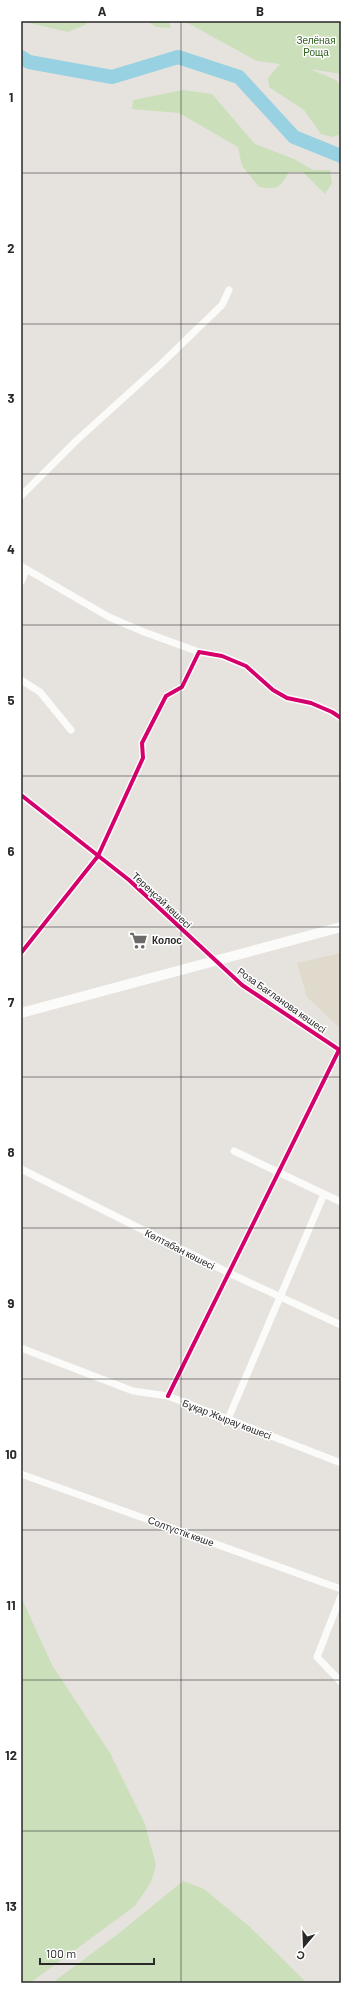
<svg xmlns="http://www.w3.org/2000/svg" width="362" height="2004" viewBox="0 0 362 2004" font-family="Barlow,sans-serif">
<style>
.education{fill:#e0dacd}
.green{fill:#cadfba}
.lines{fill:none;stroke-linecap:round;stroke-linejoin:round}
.river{stroke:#98d1e2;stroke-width:14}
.minor{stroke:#fbfbfa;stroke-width:7}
.secondary{stroke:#fbfbfa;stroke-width:10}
.cycleway-casing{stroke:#fff;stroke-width:6}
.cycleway{stroke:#d6006c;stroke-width:4}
.grid{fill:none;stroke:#292929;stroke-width:1;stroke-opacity:0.55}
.labels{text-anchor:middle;stroke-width:3;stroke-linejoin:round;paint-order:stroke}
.park-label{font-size:10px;fill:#2e5f1f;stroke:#fff}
.street-label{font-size:10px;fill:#292929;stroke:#fff}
.poi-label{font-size:10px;font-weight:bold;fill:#292929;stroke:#fff;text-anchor:start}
.neatline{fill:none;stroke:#292929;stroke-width:1.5}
.grid-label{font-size:13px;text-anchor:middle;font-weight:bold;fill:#292929}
</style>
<rect width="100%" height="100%" fill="#e6e3de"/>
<path class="education" d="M341,953v76l-34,-32 -10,-34z"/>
<path class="green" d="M21,21h65l1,3 -19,8z
M147,21h22l2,7 -15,-1z
M184,21h157v53l-31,-5 26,11 5,6v48l-9,3 -11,-3 -17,-24 -35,-23 -1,-9 12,-14 -23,-3z
M183,90l29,4 43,50 39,15 19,11h17l2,13 -7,11 -22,-22h-14c-9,16 -11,18 -30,15l-17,-21 -4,-19 -59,-34 -47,-4 1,-9z
M21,1597l31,68 58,88 35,71 11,41 -5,17 -16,24 -105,77h-9z
M183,1881l21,8 46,38 57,56h-255l66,-49z"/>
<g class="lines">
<path class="river" d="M21,57l8,5 83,15 66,-20 61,20 55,60 47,19"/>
<path class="minor" d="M21,496l56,-56 84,-76 61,-59 7,-15
M21,566l88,51 35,15 55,20
M21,582l5,-12
M21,680l19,12 31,38
M21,795l108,85 113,105 99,66
M21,953l77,-97 45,-98 -1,-15 24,-47 16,-9 17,-35 23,4 24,10 27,24 14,8 24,5 21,9 9,6
M234,1151l107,51
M21,1169l208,104 112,52
M21,1348l112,43 35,5 173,67
M168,1396l171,-346
M228,1419l96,-225
M21,1474l320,115
M341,1596l-24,61 24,25"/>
<path class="secondary" d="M21,1013l320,-86"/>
<defs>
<path id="cycleway" d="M21,795l108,85 113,105 99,66
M21,953l77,-97 45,-98 -1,-15 24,-47 16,-9 17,-35 23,4 24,10 27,24 14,8 24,5 21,9 9,6
M168,1396l171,-346"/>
</defs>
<use href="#cycleway" class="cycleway-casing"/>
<use href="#cycleway" class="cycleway"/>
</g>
<path class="grid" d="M181,21v1962M21,173h320M21,324h320M21,474h320M21,625h320M21,776h320M21,927h320M21,1077h320M21,1228h320M21,1379h320M21,1530h320M21,1680h320M21,1831h320"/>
<defs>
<symbol id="supermarket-bare" viewBox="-9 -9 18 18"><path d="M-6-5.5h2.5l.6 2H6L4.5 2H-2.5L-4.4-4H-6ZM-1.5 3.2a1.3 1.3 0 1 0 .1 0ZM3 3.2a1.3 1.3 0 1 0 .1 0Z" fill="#6b6a68" stroke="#fff" stroke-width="2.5" paint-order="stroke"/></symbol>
</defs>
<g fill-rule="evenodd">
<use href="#supermarket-bare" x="126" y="928" width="25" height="25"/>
</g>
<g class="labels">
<g class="park-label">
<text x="316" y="44">Зелёная<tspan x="316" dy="12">Роща</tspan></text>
</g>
<g class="street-label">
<text transform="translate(162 900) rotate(43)" y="4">Тереңсай көшесі</text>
<text transform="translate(282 1000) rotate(35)" y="4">Роза Бағланова көшесі</text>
<text transform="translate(180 1249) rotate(27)" y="4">Көлтабан көшесі</text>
<text transform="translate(227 1419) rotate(21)" y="4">Бұқар Жырау көшесі</text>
<text transform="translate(181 1531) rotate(20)" y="4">Солтүстік көше</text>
</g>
<g class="poi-label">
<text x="152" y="944">Колос</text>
</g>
</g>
<rect width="362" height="2004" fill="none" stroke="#ffffff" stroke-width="44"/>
<g transform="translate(304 1946) rotate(199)" stroke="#ffffff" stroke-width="3" paint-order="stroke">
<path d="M0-3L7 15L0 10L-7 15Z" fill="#292929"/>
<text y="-6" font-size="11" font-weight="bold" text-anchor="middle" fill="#292929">С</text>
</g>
<path d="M40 1958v6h114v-6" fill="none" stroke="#292929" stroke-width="2"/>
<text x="46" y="1958" font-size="12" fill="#292929" stroke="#ffffff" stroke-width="3" paint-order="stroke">100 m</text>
<rect x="22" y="22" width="318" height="1960" class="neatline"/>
<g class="grid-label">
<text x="102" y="16">A</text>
<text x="260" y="16">B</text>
<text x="11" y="102">1</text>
<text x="11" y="253">2</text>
<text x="11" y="403">3</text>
<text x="11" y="554">4</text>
<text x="11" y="705">5</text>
<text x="11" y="856">6</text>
<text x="11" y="1007">7</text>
<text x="11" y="1157">8</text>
<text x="11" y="1308">9</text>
<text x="11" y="1459">10</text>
<text x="11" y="1610">11</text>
<text x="11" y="1760">12</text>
<text x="11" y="1911">13</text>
</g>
</svg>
